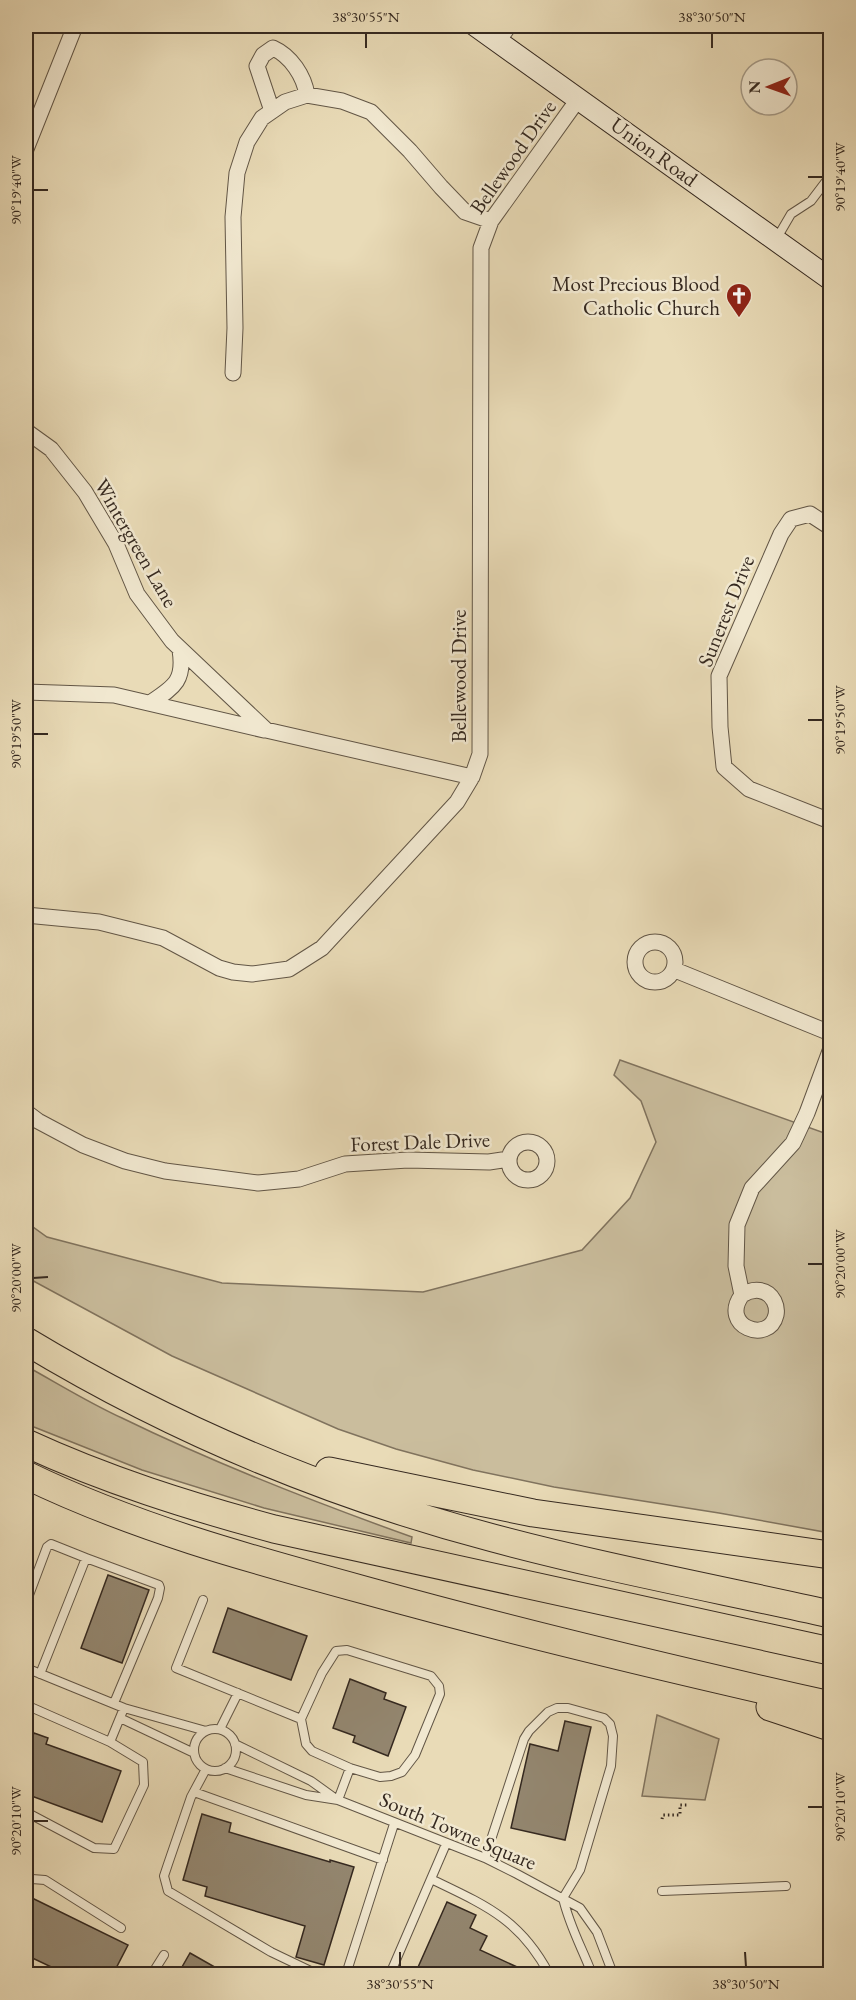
<svg xmlns="http://www.w3.org/2000/svg" width="856" height="2000" viewBox="0 0 856 2000" font-family="'EB Garamond',serif">
<style>
.green{fill:#cabd9d;stroke:#80735e;stroke-width:1.5}
.lines{fill:none;stroke-linecap:round;stroke-linejoin:round}
.stream{stroke:#7c6f5c;stroke-width:4.5}
.building{fill:#93866f;stroke:#352920;stroke-width:1.5}
.service-casing{stroke:#625646;stroke-width:10}
.minor-casing{stroke:#625646;stroke-width:17}
.secondary-casing{stroke:#352920;stroke-width:23}
.motorway-casing{stroke:#352920;stroke-width:29}
.path{stroke:#352920;stroke-width:3;stroke-dasharray:1.5 3;stroke-linecap:butt}
.service{stroke:#f1e8d0;stroke-width:8}
.minor{stroke:#f1e8d0;stroke-width:15}
.secondary{stroke:#f1e8d0;stroke-width:21}
.motorway{stroke:#e9dbb7;stroke-width:27}
.ticks{fill:none;stroke:#352920;stroke-width:2}
.labels{text-anchor:middle;stroke-width:5;stroke-linejoin:round;paint-order:stroke}
.street-label{font-size:21px;fill:#352920;stroke:#f1e8d0}
.poi-label{font-size:21px;fill:#352920;stroke:#f1e8d0;text-anchor:end}
.neatline{fill:none;stroke:#352920;stroke-width:2}
.ticks-label{font-size:15px;text-anchor:middle;fill:#352920}
</style>
<rect width="100%" height="100%" fill="#e9dbb7"/>
<filter id="stains"><feTurbulence type="fractalNoise" baseFrequency=".00333" numOctaves="4"/><feColorMatrix values="0 0 0 0 .2 0 0 0 0 .09 0 0 0 0 .02 0 0 0 .5 -.17"/></filter>
<radialGradient id="worn" r=".72"><stop offset=".6" stop-color="#630" stop-opacity="0"/><stop offset="1" stop-color="#630" stop-opacity=".3"/></radialGradient>
<path class="green" d="M620,1060l210,75v398l-111,-20 -165,-26 -81,-17 -77,-21 -58,-20 -166,-73 -146,-79v-55l21,15 175,46 201,9 159,-42 48,-52 26,-56 -15,-41 -27,-26z
M26,1366c31,17 63,37 96,52 94,46 192,84 290,119l-1,6 -147,-35 -122,-38 -108,-43 -8,-4z
M657,1715l62,24 -14,61 -63,-4z"/>
<g class="lines">
<path class="stream" d="M26,1837l1,1"/>
</g>
<path class="building" d="M108,1575l41,15 -27,73 -41,-15z
M228,1608l79,28 -16,44 -78,-28z
M350,1679l36,14 -2,6 22,8 -18,49 -35,-14 2,-6 -22,-8z
M565,1721l26,6 -26,113 -54,-12 19,-84 28,7z
M34,1733l14,5 -2,6 75,27 -19,51 -76,-28v-39z
M202,1814l29,9 -2,9 101,30v-2l24,7 -30,98 -28,-8 9,-31 -100,-30 2,-9 -24,-7z
M28,1896l100,49 -15,29h-47l-40,-19v-55z
M447,1902l29,13 -6,13 17,8 -7,14 37,17 -3,7h-99z
M190,1953l37,21h-49z"/>
<g class="lines">
<defs>
<path id="service" d="M502,42l11,-16
M777,238l14,-24 20,-13 19,-25
M203,1600l-27,68 125,51 5,25 6,7 38,17 -12,32
M26,1603l21,-56 4,-3 35,14
M26,1668l98,40 82,23
M40,1674l46,-116 73,27 1,3 -2,10 -44,105
M26,1705l84,37 14,-34
M120,1718l74,35
M301,1719l21,-46 14,-22 11,-1 84,26 8,10 1,8 -25,61 -13,17 -11,4 -11,1 -30,-9
M220,1729l18,-36
M194 1750a21 21 0 1 1 42 0a21 21 0 1 1-42 0Z
M235,1744l76,37 25,18
M225,1768l81,27 32,5 147,58 32,16 63,34 17,24 16,42
M206,1769l-15,28 -23,67 -4,12 4,15 103,61 46,22
M194,1792l189,68
M26,1812l68,36 20,1 30,-64 -1,-23 -33,-20
M485,1858l39,-119 5,-8 19,-19 9,-4h11l36,10 6,6 3,12 -2,30 -31,104 -17,28
M431,1879c54,26 89,40 118,95
M26,1881l6,-2 13,1 76,48
M662,1891l124,-5
M563,1898c6,27 19,50 29,76
M152,1974l12,-19
M344,1974l3,-3 47,-147
M390,1974l56,-130"/>
<path id="minor" d="M272,111l-15,-45 6,-11 10,-7c18,8 31,28 34,47
M26,149l49,-123
M233,373l2,-45 -2,-111 4,-44 10,-31 15,-24 23,-16 22,-7 35,6 29,11 39,39 31,36 24,25 26,9
M26,431l25,18 34,43 31,52 21,50 35,47 94,89 206,47
M830,527l-20,-13 -19,5 -10,15 -62,142 1,51 4,40 25,22 81,32
M26,692l88,3 150,35
M150,703c24,-16 35,-22 30,-53
M26,915l73,7 64,16 56,30 14,4 19,2 37,-5 33,-21 135,-146 15,-25 8,-23 1,-506 10,-27 88,-123
M635 962a20 20 0 1 1 40 0a20 20 0 1 1-40 0Z
M675,970l155,63
M26,1112l12,9 45,24 42,16 40,10 93,12 41,-4 46,-15 63,-4 81,2 20,-3
M509 1161a19 19 0 1 1 38 0a19 19 0 1 1-38 0Z
M742,1295c11,-7 25,-7 32,6 2,4 3,9 2,14 -7,30 -57,11 -34,-20l-6,-29 1,-41 15,-37 41,-45 14,-30 23,-62"/>
<path id="secondary" d="M476,26l354,253"/>
<path id="motorway" d="M26,1341c144,87 304,154 467,197 112,30 225,51 337,76
M26,1443c80,37 163,63 248,86l556,122
M329,1471l204,42 297,42
M26,1475c107,52 224,84 338,115 155,43 310,80 466,115
M770,1707l60,20"/>
</defs>
<use href="#service" class="service-casing"/>
<use href="#minor" class="minor-casing"/>
<use href="#secondary" class="secondary-casing"/>
<use href="#motorway" class="motorway-casing"/>
<path class="path" d="M662,1819l1,-4h17v-10h9"/>
<use href="#service" class="service"/>
<use href="#minor" class="minor"/>
<use href="#secondary" class="secondary"/>
<use href="#motorway" class="motorway"/>
</g>
<path class="ticks" d="M366,33v15M712,33v15M808,177h15M33,190h15M808,720h15M33,734h15M808,1264h15M33,1278l15,-1M808,1807h15M33,1821h15M400,1952v15M745,1952l1,15"/>
<defs>
<symbol id="church-pin" viewBox="-11 -11 22 30"><path d="M0 17L-7.5 6A9.5 9.5 0 1 1 7.5 6Z" fill="#8f2418" stroke="#f1e8d0"/><path d="M-1.2-6h2.4v3.5h3.3v2.4h-3.3V6h-2.4V-.1h-3.3v-2.4h3.3Z" fill="#fff"/></symbol>
</defs>
<g fill-rule="evenodd">
<use href="#church-pin" x="724" y="281" width="30" height="40"/>
</g>
<g class="labels">
<g class="street-label">
<text transform="translate(654 152) rotate(36)" y="7">Union Road</text>
<text transform="translate(513 157) rotate(-55)" y="7">Bellewood Drive</text>
<text transform="translate(136 543) rotate(60)" y="7">Wintergreen Lane</text>
<text transform="translate(726 611) rotate(-68)" y="7">Sunerest Drive</text>
<text transform="translate(459 676) rotate(-90)" y="7">Bellewood Drive</text>
<text transform="translate(420 1142) rotate(-2)" y="7">Forest Dale Drive</text>
<text transform="translate(458 1831) rotate(23)" y="7">South Towne Square</text>
</g>
<g class="poi-label">
<text x="720" y="291">Most Precious Blood<tspan x="720" dy="24">Catholic Church</tspan></text>
</g>
</g>
<rect width="856" height="2000" fill="none" stroke="#e9dbb7" stroke-width="66"/>
<g transform="translate(769 87) rotate(269)"><circle r="28" fill="#f1e8d0" stroke="#a69c8a" stroke-width="1.5"/>
<path d="M0-4.5L10 22L0 15L-10 22Z" fill="#8f2418"/>
<text y="-9" font-size="16" font-weight="bold" text-anchor="middle" fill="#352920">N</text>
</g>
<rect x="33" y="33" width="790" height="1934" class="neatline"/>
<g class="ticks-label">
<text x="366" y="22">38°30'55"N</text>
<text x="712" y="22">38°30'50"N</text>
<text transform="translate(840 177) rotate(-90)" y="5">90°19'40"W</text>
<text transform="translate(16 190) rotate(-90)" y="5">90°19'40"W</text>
<text transform="translate(840 720) rotate(-90)" y="5">90°19'50"W</text>
<text transform="translate(16 734) rotate(-90)" y="5">90°19'50"W</text>
<text transform="translate(840 1264) rotate(-90)" y="5">90°20'00"W</text>
<text transform="translate(16 1278) rotate(-90)" y="5">90°20'00"W</text>
<text transform="translate(840 1807) rotate(-90)" y="5">90°20'10"W</text>
<text transform="translate(16 1821) rotate(-90)" y="5">90°20'10"W</text>
<text x="400" y="1989">38°30'55"N</text>
<text x="746" y="1989">38°30'50"N</text>
</g>
<rect width="100%" height="100%" filter="url(#stains)"/>
<rect width="100%" height="100%" fill="url(#worn)"/>
</svg>
